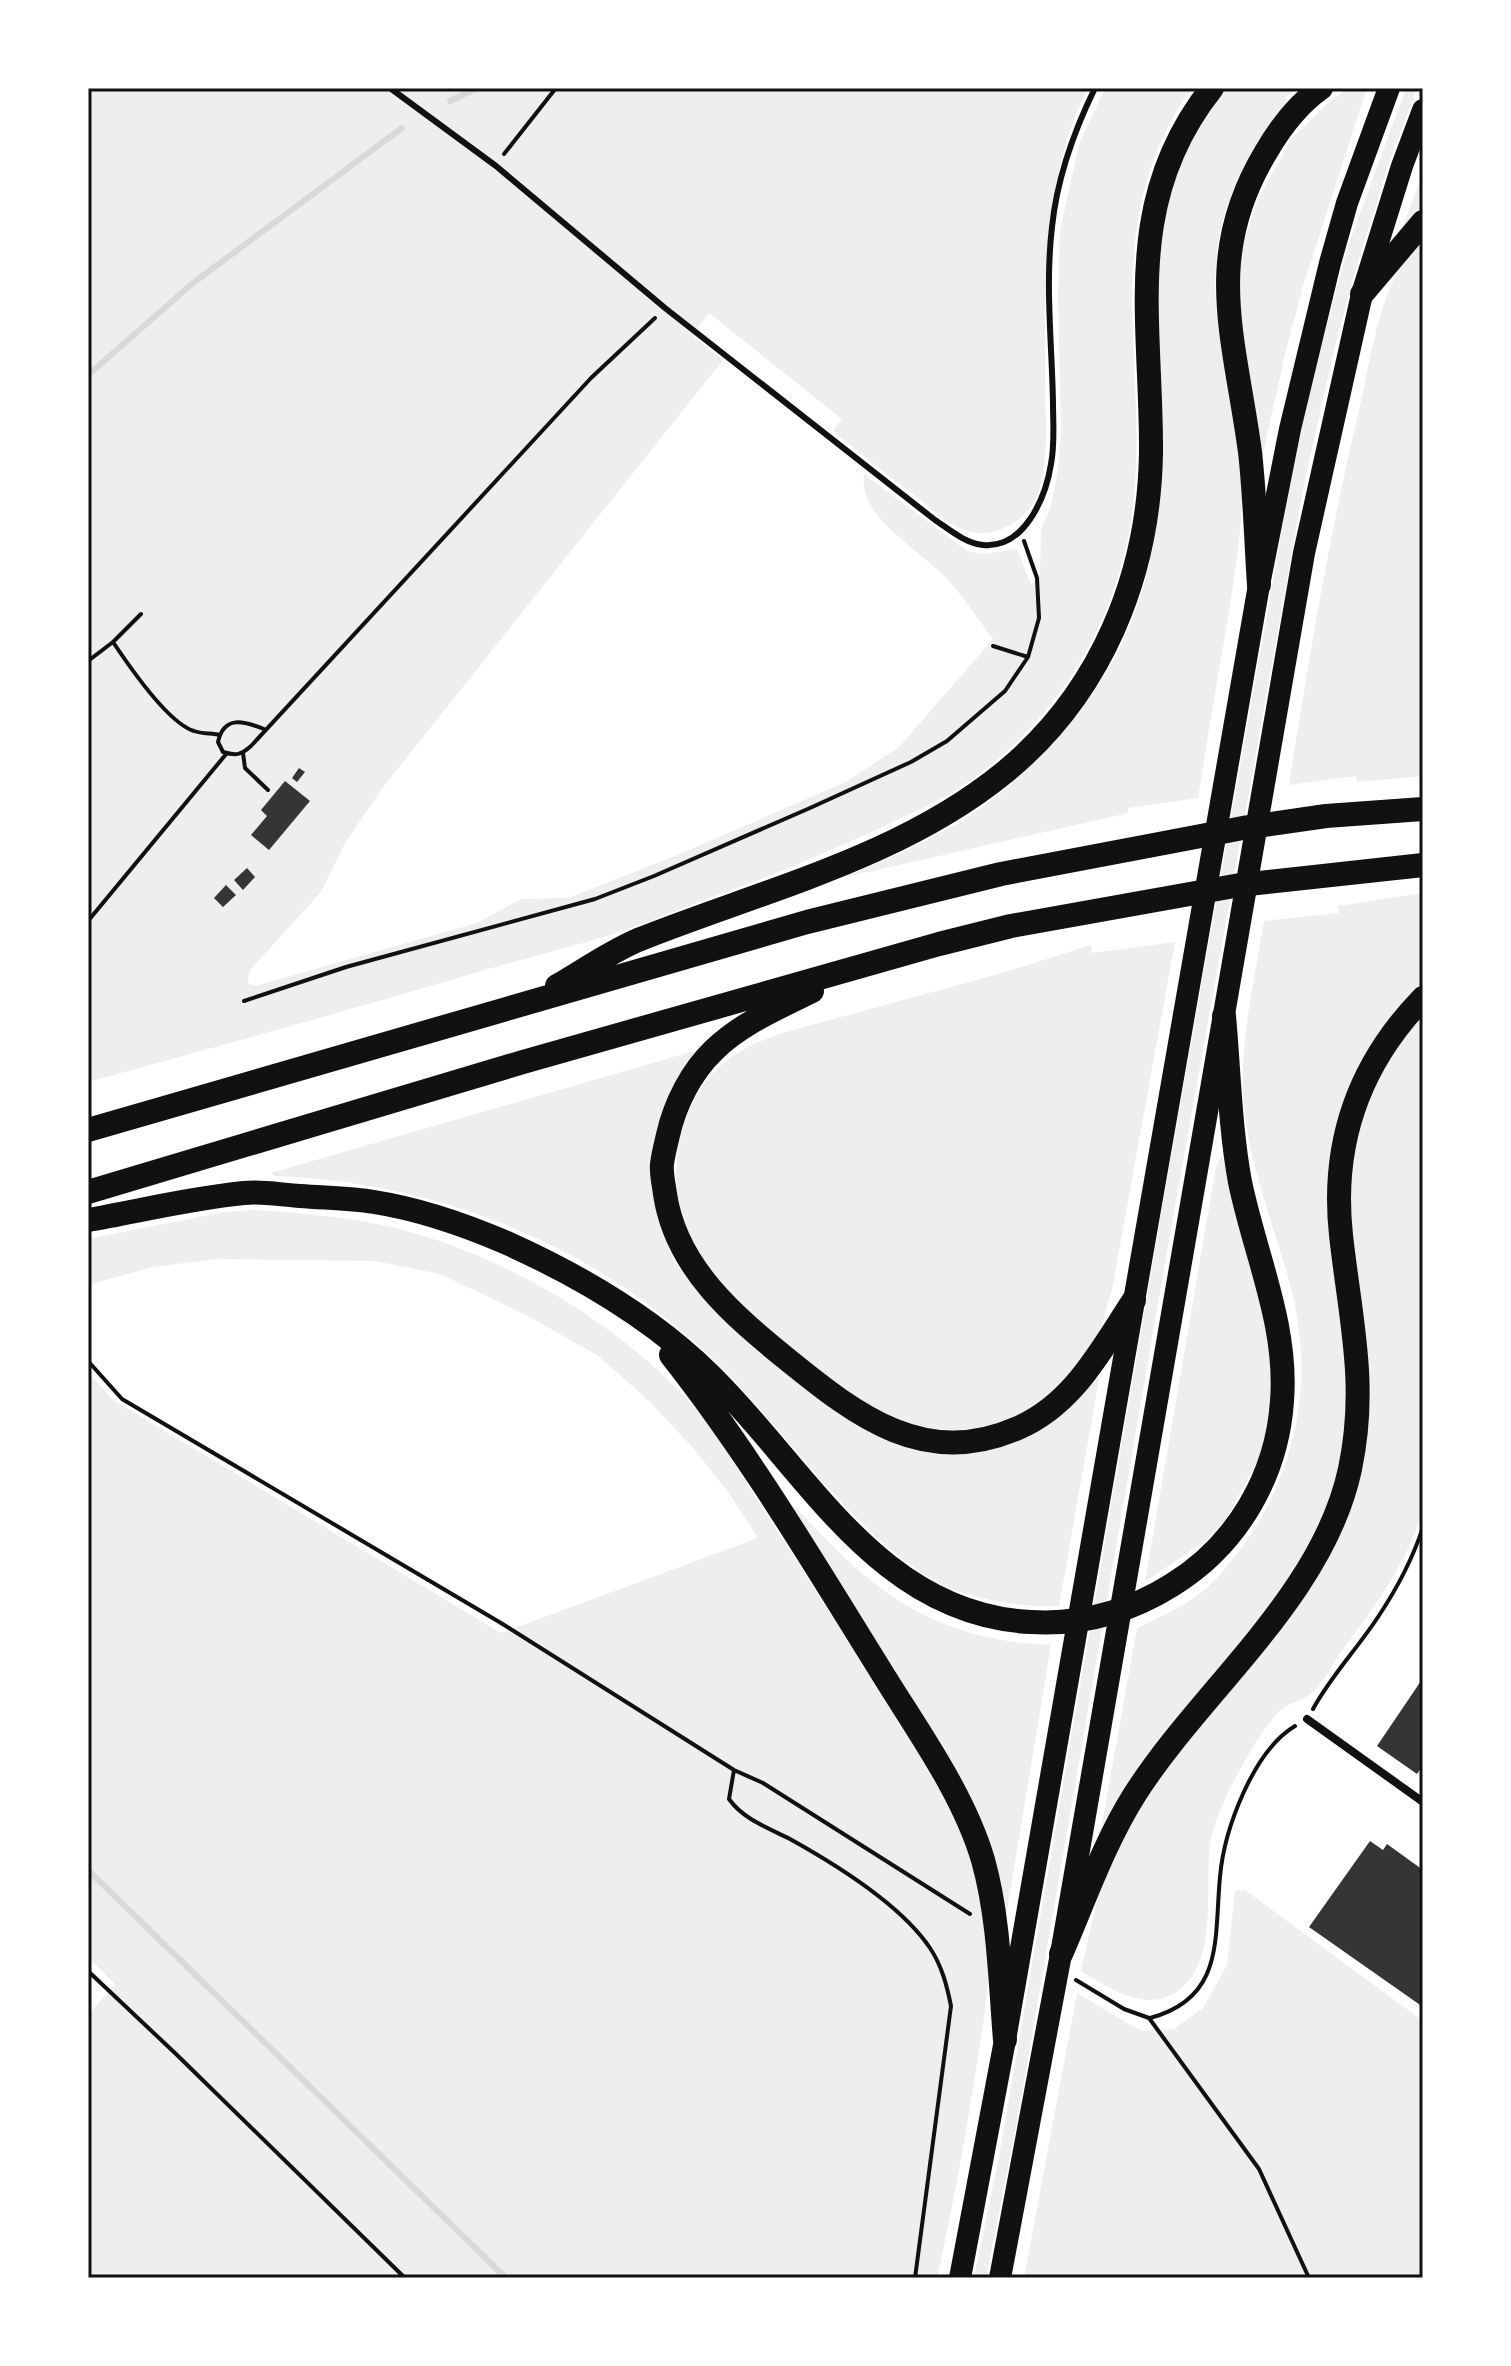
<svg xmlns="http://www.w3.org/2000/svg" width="1511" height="2366" viewBox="0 0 1511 2366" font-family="'Libre Baskerville',serif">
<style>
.green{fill:#eee}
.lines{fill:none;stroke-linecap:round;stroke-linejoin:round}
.stream{stroke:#d9d9d9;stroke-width:6}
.building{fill:#353535}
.path{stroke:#111;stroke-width:4}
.service{stroke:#111;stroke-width:6}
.minor{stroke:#111;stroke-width:8}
.trunk{stroke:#111;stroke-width:22}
.motorway{stroke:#111;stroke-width:24}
.neatline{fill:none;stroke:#111;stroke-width:3}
</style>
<rect width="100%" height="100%" fill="#fff"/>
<path class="green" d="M88,88h1000c-46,91 -43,191 -43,291 0,37 5,79 -7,114 -10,28 -45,48 -74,37 -17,-7 -31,-20 -45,-31 -29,-22 -58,-45 -86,-68l9,-12 -133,-106 -17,22 31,25 -339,426 -39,57 -24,49 -70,77 -4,14 8,3 222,-63 44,-24 47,-1 107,-42 171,-74 53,-35 94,-108c-14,-18 -27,-38 -42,-56 -26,-31 -94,-64 -87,-109l103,77 17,3 33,-5 14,36 9,-11 1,-44 10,-24 7,-37 3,-36 -3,-138 2,-64 19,-87 26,-56h86c-104,152 -31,294 -64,455 -20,93 -73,175 -149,232 -27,21 -58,34 -89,49 -52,24 -103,46 -157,66 -32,11 -63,24 -95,36 -51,18 -104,30 -156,45 -130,39 -262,75 -393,111z
M1226,88h70l-12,11 4,4c-70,85 -85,153 -64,261 8,44 18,88 18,133 -1,45 -9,89 -16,133 -10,56 -19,112 -28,168l-70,10v5l-282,64c47,-21 96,-41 139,-72 34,-25 63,-55 89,-89 16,-20 33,-42 44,-65 41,-80 47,-171 44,-259 -6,-117 -14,-207 64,-304z
M1349,88h18l-64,198 -18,68 -23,105 -27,-151 8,-64 14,-43 34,-62 38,-37z
M1406,88h11l-28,75 -33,106 -20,73 -31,137 -139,778 -150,871 -30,150h-12l25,-122 171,-993 122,-691 20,-89 35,-134z
M1423,172v37l-17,16 -2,-1z
M1423,237v539l-66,6 -1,-6 -67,9c20,-127 41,-254 71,-379 13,-56 20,-127 63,-169z
M1423,893v94l-62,77 -17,36 -16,69v41l15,104 6,114 -21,82 -42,78 -183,242 -2,-1 36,-201c26,-12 57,-26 77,-47 77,-83 105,-187 76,-297 -16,-58 -44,-129 -47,-188 -3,-58 12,-118 21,-175l75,-8 -1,-7z
M1175,942l-62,342c-6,23 -11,48 -24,68 -35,54 -96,86 -160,76 -9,-1 -20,-1 -29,-5 -39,-17 -72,-45 -104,-72 -35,-28 -76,-58 -99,-97 -33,-54 -27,-140 21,-186 19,-18 43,-28 68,-36l213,-58 92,-29 1,8z
M1423,1016v493c-16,56 -50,100 -84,146 -8,12 -17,30 -29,39 -7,6 -19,8 -27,14 -18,14 -48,69 -58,91 -6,14 -13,31 -15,46 -5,41 7,109 -25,140 -33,32 -73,5 -104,-14l16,-71 27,-68 47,-74 43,-51 149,-252 8,-66 -22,-190 6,-59 11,-38 30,-55z
M694,1051v5l-22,31 -11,31v102l11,38 34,42 109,91 146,58 135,-71 3,1 -40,227c-38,1 -78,-5 -113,-19 -11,-4 -21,-13 -31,-19 -69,-48 -116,-117 -172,-178 -25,-27 -56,-55 -85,-78 -108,-85 -247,-131 -383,-136l-4,-3z
M1222,1154l55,203 -9,78 -9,23 -33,61 -27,28v-2l-54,37 71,-415z
M254,1210c49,3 97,7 145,19 106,27 217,93 291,173 26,29 45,63 66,96 35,55 72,110 106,166 37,61 90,128 111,197 7,24 12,60 15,86 3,38 -5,78 -11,116 -11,72 -24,144 -40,215h-849v-263l27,-31 -27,-27v-585l25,28 388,233 257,-95 -30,-46 -34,-43 -45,-48 -52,-46 -71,-40 -86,-41 -65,-13 -159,-2 -63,8 -65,18v-46l136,-27z
M797,1508c74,84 139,133 254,137l-45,272 -7,-28 -207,-380z
M1245,1890l178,131v257h-399l53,-285 64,38 33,-2 29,-21 24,-43 8,-74z"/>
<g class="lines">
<path class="stream" d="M450,101l27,-13
M88,375l105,-92 209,-155
M88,1870l418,408"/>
</g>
<path class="building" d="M299,768l6,4 -8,10 -5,-4z
M285,781l25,20 -41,49 -18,-15 16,-19 -6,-6z
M247,868l8,9 -12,13 -9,-10z
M226,885l10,10 -13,12 -9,-9z
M1423,1678v87l-6,9 -40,-28z
M1370,1841l13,9 4,-6 36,26v137l-114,-80z"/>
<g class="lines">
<path class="path" d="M88,91l3,-3
M504,154l52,-66
M113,642l28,-28
M993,646l35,11
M88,661l25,-19c16,24 55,81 81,89 8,3 18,2 26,4
M264,729c-20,-8 -40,-14 -46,13l5,10c13,4 18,3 28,-6l340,-368 64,-60
M243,753l2,15 23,22
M88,921l139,-168
M244,1001l102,-34 249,-68 59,-23 156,-68 101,-46 36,-21 58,-50 23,-34 11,-39 -2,-40 -13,-37
M88,1361l34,38 379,224 233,147 29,13 207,131
M1313,1709c18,-33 44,-60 65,-92 18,-27 35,-59 45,-90
M734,1770l-5,29c14,20 39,29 61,40 45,25 111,66 140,109 12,18 17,38 21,58l-36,272
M88,1971l88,83 229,224
M1076,1980l48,29 25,9 110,151 50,109
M1150,2018c75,-20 64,-80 70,-141 4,-47 33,-126 75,-151"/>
<path class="service" d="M390,88l106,78 169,142 270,212c15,10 30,23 48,25 42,4 63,-49 68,-81 4,-20 2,-41 2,-61 -1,-58 -8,-118 -1,-176 5,-49 22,-96 43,-139"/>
<path class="minor" d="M1307,1719l116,83"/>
<path class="trunk" d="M960,2278l45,-238 254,-1455 31,-156 40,-166 17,-60 42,-115
M1000,2278l61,-324 243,-1401 58,-259 40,-128 21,-56"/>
<path class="motorway" d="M1362,294l61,-72
M1259,585c-3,-44 -4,-89 -9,-133 -15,-113 -48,-194 16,-300 14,-24 32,-48 55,-64
M557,986c26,-15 53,-34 81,-46 125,-50 262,-82 367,-168 96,-79 144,-196 146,-319 1,-132 -30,-251 61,-365
M812,991c-34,17 -70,32 -98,59 -23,22 -39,54 -46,85 -2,9 -5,20 -6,29 -1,10 2,21 3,30 11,74 69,122 123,166 69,56 137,109 230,68 56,-24 84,-80 116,-128
M88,1130l719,-208 194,-48 242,-46 83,-12 97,-7
M88,1192l435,-130 416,-118 72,-18 229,-41 183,-20
M88,1220c51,-9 104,-22 156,-27 18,-2 38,2 56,3 24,2 50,2 74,6 45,7 91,23 133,41 71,32 146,76 202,131 97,94 169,241 322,248 51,3 98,-10 141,-37 65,-40 105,-109 110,-184 6,-76 -27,-146 -42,-219 -10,-54 -11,-111 -16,-166
M671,1355c78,99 142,207 208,313 36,59 84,124 104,192 16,57 17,120 22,180
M1061,1954c23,-53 43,-111 74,-160 67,-105 188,-198 215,-325 18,-85 0,-151 -9,-234 -10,-92 18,-171 82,-237"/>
</g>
<rect width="1511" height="2366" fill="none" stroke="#ffffff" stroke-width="180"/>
<rect x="90" y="90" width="1331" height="2186" class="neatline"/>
</svg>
